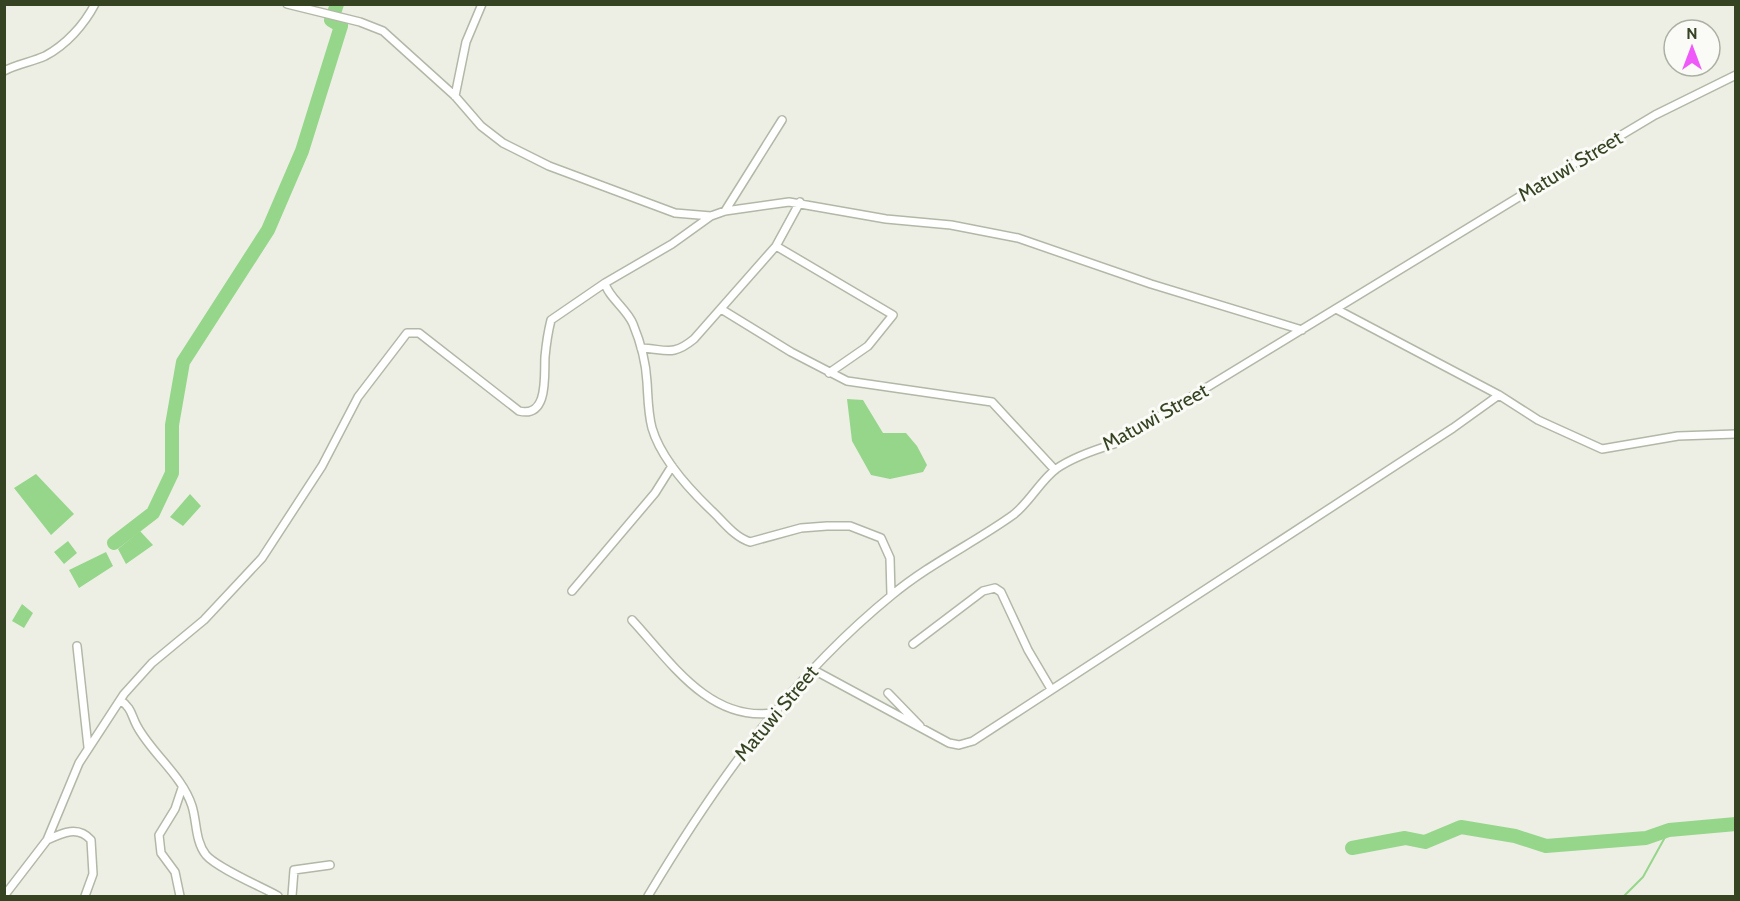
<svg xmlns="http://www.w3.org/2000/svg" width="1740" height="901" viewBox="0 0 1740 901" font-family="Cabin,sans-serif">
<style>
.water{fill:#96d68b}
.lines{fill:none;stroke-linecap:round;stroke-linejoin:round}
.stream{stroke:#96d68b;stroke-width:2}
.river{stroke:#96d68b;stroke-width:14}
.minor-casing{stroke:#b2b8a7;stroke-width:10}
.minor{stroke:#fff;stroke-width:7}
.labels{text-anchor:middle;stroke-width:6;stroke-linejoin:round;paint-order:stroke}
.street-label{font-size:20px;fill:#354323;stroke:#fafbf7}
</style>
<rect width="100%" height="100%" fill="#edefe5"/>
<path class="water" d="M847,399l16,1 20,33h23l11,13 10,19 -4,7 -33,7 -19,-4 -19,-34z
M36,474l38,40 -23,21 -37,-47z
M190,494l11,12 -18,20 -13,-9z
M140,531l13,14 -27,19 -8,-15z
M68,541l9,12 -13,11 -10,-12z
M106,552l7,14 -34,22 -10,-18z
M22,604l11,9 -9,15 -12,-7z"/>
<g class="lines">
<path class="stream" d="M1624,896l19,-19 26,-47"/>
<path class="river" d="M334,13l3,-9
M114,543l39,-30 19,-40v-48l11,-63 85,-132 34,-79 39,-125 -10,-6
M1352,848l53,-10 20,4 36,-15 54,9 31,10 100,-8 23,-8 67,-6"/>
<defs>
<path id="minor" d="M287,4l73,18 23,9 72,65 26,30 22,17 46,23 126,47 36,3 14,-5 64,-9 97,17 65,6 67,13 133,46 151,46
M4,71c13,-7 28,-9 41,-15 21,-11 39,-31 50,-52
M455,96l11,-54 16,-38
M725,211l57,-91
M711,216l-39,28 -67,39c3,14 22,26 28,41 7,17 13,39 14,58 1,15 1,31 5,46 9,31 36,60 59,82 12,11 23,27 39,32l51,-14 26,-2h23l31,12 9,20 1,37
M776,246l117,69 -25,31 -39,27
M721,309l70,43 56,29 145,21 63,68
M1336,309l163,86 39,25 64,29 76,-13 58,-2
M641,348c25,1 31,9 53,-9l82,-93 24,-44
M572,591l83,-98 17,-27
M632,620c38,41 77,102 141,93
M913,644l70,-53 12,-3 6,4 27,58 23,39
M77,646l11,101
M812,669l137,74 10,2 14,-4 480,-313 46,-33
M888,693l32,33
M120,700c12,8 11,15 17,26 15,28 45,49 55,80 5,16 3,35 14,49 11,13 56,32 72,41
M47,840c15,-7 31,-15 44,0l2,34 -8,22
M4,896l43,-56 32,-77 45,-69 28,-31 52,-43 58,-62 60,-92 36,-69 49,-64h12l100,78c30,7 25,-36 26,-54 1,-11 3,-25 6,-37l54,-37
M180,896l-5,-24 -14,-19 -2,-18 16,-26 7,-21
M292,896l2,-26 36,-5
M648,896c67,-112 141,-217 244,-301 37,-31 82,-52 121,-80 17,-13 27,-34 43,-46 17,-12 38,-19 58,-25l464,-283 77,-46 81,-40"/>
</defs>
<use href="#minor" class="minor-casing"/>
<use href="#minor" class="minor"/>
</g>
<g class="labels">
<g class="street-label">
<text transform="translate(1570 166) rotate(-31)" y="7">Matuwi Street</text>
<text transform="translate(1155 417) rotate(-29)" y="7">Matuwi Street</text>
<text transform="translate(776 713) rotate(-50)" y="7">Matuwi Street</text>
</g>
</g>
<rect width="1740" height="901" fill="none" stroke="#354323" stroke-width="12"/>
<g transform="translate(1692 48)"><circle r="28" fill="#fafbf7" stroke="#abb1a2" stroke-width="1.5"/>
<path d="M0-4.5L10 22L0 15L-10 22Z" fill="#f059f9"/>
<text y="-9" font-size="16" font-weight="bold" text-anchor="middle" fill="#354323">N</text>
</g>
</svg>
